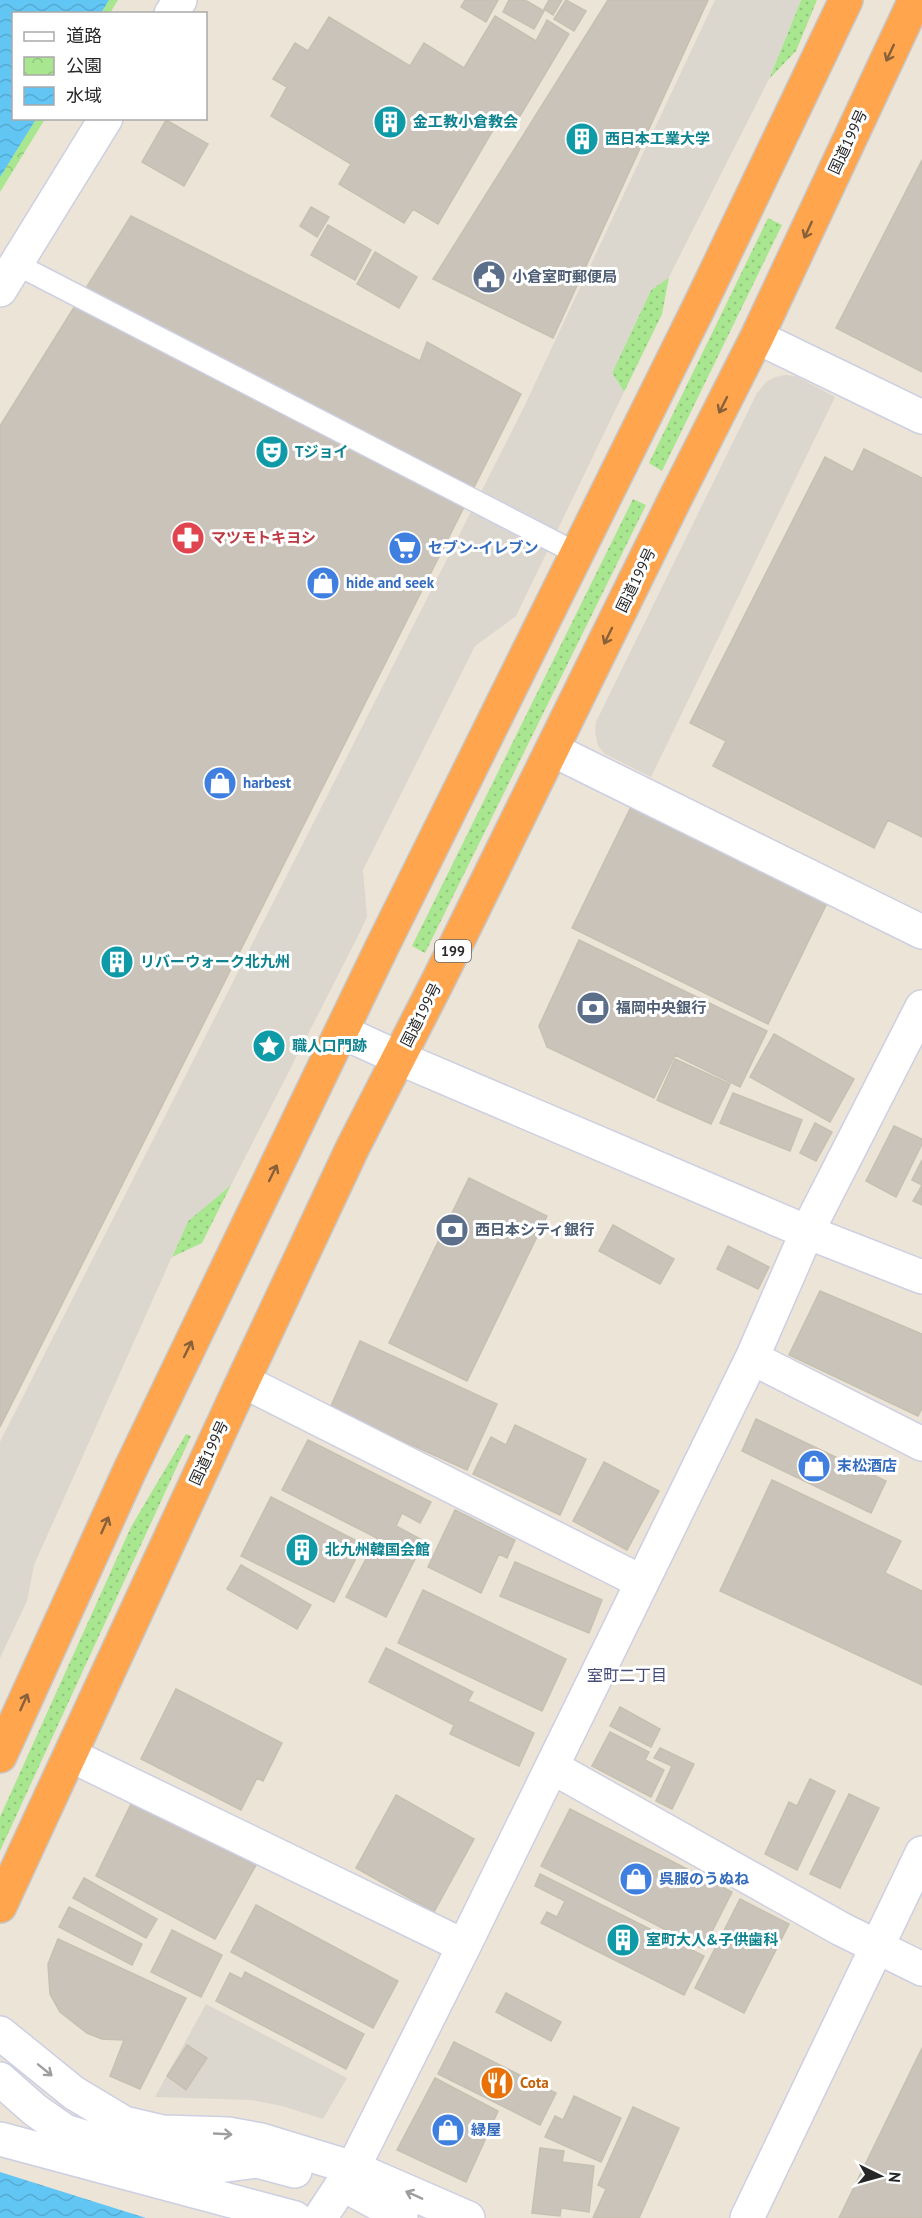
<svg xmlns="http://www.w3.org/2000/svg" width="922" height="2218" viewBox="0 0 922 2218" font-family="'PT Sans','Noto Sans JP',sans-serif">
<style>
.grass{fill:url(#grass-dots)}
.park{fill:url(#park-crowns)}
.plaza{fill:#dbd7ce}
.water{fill:url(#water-waves)}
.building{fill:#c9c3ba;stroke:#c6c0b1;stroke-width:1.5}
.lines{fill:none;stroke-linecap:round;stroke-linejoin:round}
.lane-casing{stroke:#cdcfe2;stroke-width:24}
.street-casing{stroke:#cdcfe2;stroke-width:36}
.secondary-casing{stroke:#cdcfe2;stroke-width:36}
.highway-casing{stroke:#c7c7c7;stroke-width:36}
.lane{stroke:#fff;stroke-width:21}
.street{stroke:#fff;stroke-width:33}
.secondary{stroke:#fff;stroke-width:33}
.highway{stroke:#ffa54e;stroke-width:33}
.oneway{stroke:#886039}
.oneway2{stroke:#9e9e9e}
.labels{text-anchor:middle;stroke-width:6;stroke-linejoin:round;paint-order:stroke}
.shield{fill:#fff;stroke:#686868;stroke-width:1.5}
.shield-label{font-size:14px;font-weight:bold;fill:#272727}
.culture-label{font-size:15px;font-weight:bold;fill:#0d838f;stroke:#fff;text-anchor:start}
.street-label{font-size:15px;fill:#272727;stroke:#fff}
.service-label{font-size:15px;font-weight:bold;fill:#4e5e75;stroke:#fff;text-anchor:start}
.health-label{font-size:15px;font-weight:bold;fill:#be3a42;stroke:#fff;text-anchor:start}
.shop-label{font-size:15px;font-weight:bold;fill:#366cbe;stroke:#fff;text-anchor:start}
.food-label{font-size:15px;font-weight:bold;fill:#c56008;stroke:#fff;text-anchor:start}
.neighbourhood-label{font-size:16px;fill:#464c7a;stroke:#fff}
</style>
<defs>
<pattern id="grass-dots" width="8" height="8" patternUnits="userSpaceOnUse" patternTransform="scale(1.5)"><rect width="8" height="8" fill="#a8e690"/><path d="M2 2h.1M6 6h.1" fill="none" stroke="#91c57c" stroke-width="1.8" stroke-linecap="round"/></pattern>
<pattern id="park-crowns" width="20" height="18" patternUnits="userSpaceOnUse" patternTransform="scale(1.5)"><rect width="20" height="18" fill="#a8e690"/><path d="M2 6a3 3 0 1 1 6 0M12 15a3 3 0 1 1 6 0" fill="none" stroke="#91c57c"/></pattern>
<pattern id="water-waves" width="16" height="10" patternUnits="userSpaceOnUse" patternTransform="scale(1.5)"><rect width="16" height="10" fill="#62c6f5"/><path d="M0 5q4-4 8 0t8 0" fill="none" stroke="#55aad2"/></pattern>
</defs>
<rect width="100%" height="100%" fill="#ebe4d7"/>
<path class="grass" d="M801,0h16l-21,51 -27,28z
M768,218l14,7 -120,246 -13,-8z
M669,277l-7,37 -38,78 -12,-19 39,-83z
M633,499l13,6 -221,448 -13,-7z
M231,1185l-29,58 -30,14 16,-36z
M186,1434l5,2 -191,415v-34l131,-290z"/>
<path class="park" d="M0,0h118l-8,13 -96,1v104l31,1 -45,73z"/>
<path class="plaza" d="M715,0h86l-32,79 -100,198 -18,13 -39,83 12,19 -108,224 -41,30 -112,224 4,47 -10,21 -126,247 -43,36 -154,344 -7,36 -27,57v-216l523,-1033z
M786,375l10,1 39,21 -184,380 -46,-23 -7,-8 -3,-13 1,-11 161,-329 9,-11 9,-5z
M206,2004l141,74 -24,41 -41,-13 -31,-6 -96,-3z"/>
<path class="water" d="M0,0h109l-8,13 -87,1v104l22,1 -36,58z
M0,2172l146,46h-146z"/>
<path class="building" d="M465,0h33l-12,22 -25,-15z
M509,0h16l19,11 -10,18 -31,-17z
M549,0h13l-9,15 -9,-6z
M566,0l20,11 -12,20 -20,-12z
M608,0h100l-155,338 -120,-59z
M495,16l41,25 11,-21 22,14 -55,92 -14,-8 -62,106 -25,-15 -9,14 -65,-39 12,-20 -80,-48 16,-29 -14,-8 22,-36 13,8 21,-34 81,49 14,-23 40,25z
M166,120l42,24 -24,42 -42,-24z
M922,160v212l-86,-44z
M311,207l18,10 -12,20 -17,-11z
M131,216l289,145 7,-19 94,52 -521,1033v-1001z
M328,225l43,25 -16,30 -44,-25z
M375,252l42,25 -18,31 -42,-24z
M864,449l58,29v359l-34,-17 -14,28 -161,-82 13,-25 -36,-18 135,-266 28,15z
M631,807l196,96 -59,121 -196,-96z
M579,940l188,91 -27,56 -65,-32 -21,43 -107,-51 -8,-21z
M774,1034l80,45 -24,43 -80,-45z
M675,1059l55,25 -19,40 -54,-24z
M733,1093l69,27 -12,31 -70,-28z
M815,1123l17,9 -16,29 -16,-8z
M894,1126l28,13v5l-26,53 -30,-16z
M922,1160v45l-9,-4 9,-16 -10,-5z
M469,1178l78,38 -80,165 -78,-38z
M613,1225l61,34 -14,25 -61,-33z
M728,1246l41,21 -11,22 -41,-20z
M820,1291l102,43v74l-4,8 -129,-61z
M360,1341l137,63 -30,66 -137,-62z
M756,1419l130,62 -15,32 -129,-62z
M515,1425l71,34 -26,56 -87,-41 18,-37 15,8z
M308,1440l123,62 -11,21 -18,-10 -6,13 28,15 -38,76 -40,-20 31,-59 -95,-48z
M604,1462l55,29 -32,59 -54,-29z
M772,1480l129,61 -16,32 37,18v94l-202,-94z
M271,1497l92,47 -29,58 -93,-46z
M455,1510l60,30 -8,18 -8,-4 -18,39 -53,-26z
M515,1562l87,38 -13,33 -89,-37z
M241,1565l70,40 -14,24 -70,-40z
M423,1590l143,69 -24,52 -144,-68z
M386,1648l87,44 -5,9 66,32 -15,33 -69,-32 4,-9 -85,-43z
M176,1689l106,54 -19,38 -6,-3 -16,32 -100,-51z
M620,1707l40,22 -9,18 -41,-21z
M610,1732l39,20 -4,8 19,10 -13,27 -59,-31z
M660,1748l34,16 -22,45 -16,-8 16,-35 -18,-8z
M810,1779l25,12 -38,79 -32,-16 24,-52 8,4z
M849,1794l30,14 -39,80 -30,-14z
M396,1795l78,44 -40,73 -78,-44z
M132,1802l124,63 -41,74 -119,-63z
M570,1809l162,83 -29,57 -162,-83z
M540,1874l164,82 -20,39 -143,-72 6,-11 10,5 8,-16 -30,-15z
M84,1878l73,41 -11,19 -73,-40z
M740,1899l49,25 -45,89 -49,-25z
M256,1905l142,76 -25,47 -142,-76z
M69,1907l73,37 -10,21 -73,-38z
M172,1930l50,25 -21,42 -50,-25z
M58,1939l128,59 -46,91 -30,-13 14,-36 -22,-1 -15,-6 -27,-21 -10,-18 -2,-30z
M245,1972l119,62 -18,35 -130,-68 14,-28 12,6z
M506,1993l55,29 -10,19 -55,-29z
M454,2042l102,51 -16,32 -102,-51z
M187,2045l20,13 -21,32 -19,-14z
M922,2048v170h-83z
M435,2078l63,33 -32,71 -69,-32z
M574,2096l47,22 -20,44 -56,-25 10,-21 8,4z
M633,2107l46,21 -40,90h-46l13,-29 -8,-4z
M540,2148l24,3 -2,11 32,4 -5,46 -28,-4 -1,8 -28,-3z"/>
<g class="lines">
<defs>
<path id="lane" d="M16,264l562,290"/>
<path id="street" d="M757,337l165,80
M553,750l369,182
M342,1032l57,26 408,174 115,45
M752,1358l170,86
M243,1381l399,201
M70,1755l394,191
M552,1767l289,162 81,40
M0,2033l74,60 50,30 39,9 65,2 33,6 92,28 115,50
M0,2079l35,31 30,21 93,29 61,6 38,-5 38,10
M0,2139l295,79
M342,2184l59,32
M320,2218l33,-50 111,-222 288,-588 55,-126 115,-225"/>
<path id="secondary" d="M171,14l9,-14
M0,290l106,-172
M747,2218l175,-365"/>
<path id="highway" d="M0,1756l129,-284 252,-523 318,-642 147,-307
M0,1906l243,-525 109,-232 88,-172 234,-476 83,-164 158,-337"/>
</defs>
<use href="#lane" class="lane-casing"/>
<use href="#street" class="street-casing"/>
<use href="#secondary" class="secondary-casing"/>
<use href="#highway" class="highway-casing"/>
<use href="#lane" class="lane"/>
<use href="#street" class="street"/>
<use href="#secondary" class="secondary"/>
<use href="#highway" class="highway"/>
</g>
<defs><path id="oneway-shaft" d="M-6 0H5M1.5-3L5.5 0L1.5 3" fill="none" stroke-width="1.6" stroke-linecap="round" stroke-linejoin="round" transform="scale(1.5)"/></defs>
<g class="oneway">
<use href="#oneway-shaft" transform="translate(890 53) rotate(115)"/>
<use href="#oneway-shaft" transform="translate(808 230) rotate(115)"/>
<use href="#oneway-shaft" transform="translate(723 405) rotate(117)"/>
<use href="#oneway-shaft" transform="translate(608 636) rotate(116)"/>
<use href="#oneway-shaft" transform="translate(273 1173) rotate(-64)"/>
<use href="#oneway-shaft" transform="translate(188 1349) rotate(-64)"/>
<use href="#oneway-shaft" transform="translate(105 1525) rotate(-66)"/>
<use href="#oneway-shaft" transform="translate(24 1702) rotate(-66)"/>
</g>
<g class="oneway2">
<use href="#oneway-shaft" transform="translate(45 2070) rotate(39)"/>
<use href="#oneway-shaft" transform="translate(223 2134) rotate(3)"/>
<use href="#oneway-shaft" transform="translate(414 2195) rotate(-156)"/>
</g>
<defs>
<symbol id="building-disc" viewBox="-11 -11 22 22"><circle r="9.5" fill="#0f9aa8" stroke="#fff"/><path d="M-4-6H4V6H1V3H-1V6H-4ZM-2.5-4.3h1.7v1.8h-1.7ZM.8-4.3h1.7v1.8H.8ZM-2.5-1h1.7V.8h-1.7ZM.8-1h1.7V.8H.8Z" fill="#fff"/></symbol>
<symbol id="civic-disc" viewBox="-11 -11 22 22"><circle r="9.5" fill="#5c6f8a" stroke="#fff"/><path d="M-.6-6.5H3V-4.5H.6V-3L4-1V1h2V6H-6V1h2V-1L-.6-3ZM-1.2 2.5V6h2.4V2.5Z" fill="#fff"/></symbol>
<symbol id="theatre-disc" viewBox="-11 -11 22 22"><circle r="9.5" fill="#0f9aa8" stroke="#fff"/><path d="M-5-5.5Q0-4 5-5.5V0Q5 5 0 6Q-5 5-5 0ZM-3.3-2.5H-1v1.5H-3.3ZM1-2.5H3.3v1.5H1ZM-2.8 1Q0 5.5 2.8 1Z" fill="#fff"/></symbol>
<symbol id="pharmacy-disc" viewBox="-11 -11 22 22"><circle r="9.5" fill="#e0444e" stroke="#fff"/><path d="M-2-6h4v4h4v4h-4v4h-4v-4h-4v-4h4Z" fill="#fff"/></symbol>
<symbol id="supermarket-disc" viewBox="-11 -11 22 22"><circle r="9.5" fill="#3f7fe0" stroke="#fff"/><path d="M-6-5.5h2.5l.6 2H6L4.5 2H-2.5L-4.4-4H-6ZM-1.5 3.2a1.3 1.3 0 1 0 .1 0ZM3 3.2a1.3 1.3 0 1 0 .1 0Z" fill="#fff"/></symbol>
<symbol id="shop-disc" viewBox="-11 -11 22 22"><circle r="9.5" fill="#3f7fe0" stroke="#fff"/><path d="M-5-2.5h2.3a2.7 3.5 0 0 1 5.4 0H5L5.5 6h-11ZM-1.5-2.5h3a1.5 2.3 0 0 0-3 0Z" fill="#fff"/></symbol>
<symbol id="bank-disc" viewBox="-11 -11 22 22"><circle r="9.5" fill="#5c6f8a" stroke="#fff"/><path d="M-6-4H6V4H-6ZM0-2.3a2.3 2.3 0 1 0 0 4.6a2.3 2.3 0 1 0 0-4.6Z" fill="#fff"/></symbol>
<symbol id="sight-disc" viewBox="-11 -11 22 22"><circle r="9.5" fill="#0f9aa8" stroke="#fff"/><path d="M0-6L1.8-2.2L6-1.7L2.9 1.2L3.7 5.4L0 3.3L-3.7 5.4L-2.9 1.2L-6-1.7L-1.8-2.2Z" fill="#fff"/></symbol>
<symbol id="restaurant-disc" viewBox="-11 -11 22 22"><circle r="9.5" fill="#e8710a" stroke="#fff"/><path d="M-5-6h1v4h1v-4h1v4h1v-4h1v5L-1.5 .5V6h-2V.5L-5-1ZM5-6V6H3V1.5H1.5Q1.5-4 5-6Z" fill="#fff"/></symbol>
</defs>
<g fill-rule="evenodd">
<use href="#building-disc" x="371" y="103" width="38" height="38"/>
<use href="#building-disc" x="563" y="120" width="38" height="38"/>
<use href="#civic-disc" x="470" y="258" width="38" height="38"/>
<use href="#theatre-disc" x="253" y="433" width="38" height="38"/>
<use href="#pharmacy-disc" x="169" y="519" width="38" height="38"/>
<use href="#supermarket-disc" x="386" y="529" width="38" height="38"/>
<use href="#shop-disc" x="304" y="564" width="38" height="38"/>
<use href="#shop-disc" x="201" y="764" width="38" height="38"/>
<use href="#building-disc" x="98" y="943" width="38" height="38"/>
<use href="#bank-disc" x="574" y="989" width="38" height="38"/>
<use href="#sight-disc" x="250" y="1027" width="38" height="38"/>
<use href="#bank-disc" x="433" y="1211" width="38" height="38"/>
<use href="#shop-disc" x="795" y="1447" width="38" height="38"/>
<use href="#building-disc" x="283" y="1531" width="38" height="38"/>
<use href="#shop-disc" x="617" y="1860" width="38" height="38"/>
<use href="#building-disc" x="604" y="1921" width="38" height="38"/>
<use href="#restaurant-disc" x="478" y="2064" width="38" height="38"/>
<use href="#shop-disc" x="429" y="2111" width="38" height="38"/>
</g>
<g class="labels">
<rect class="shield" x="435" y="940" width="36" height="22" rx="4.5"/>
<g class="shield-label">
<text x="453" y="956">199</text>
</g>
<g class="culture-label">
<text x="413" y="127">金工教小倉教会</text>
<text x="605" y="144">西日本工業大学</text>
<text x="295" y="457">Tジョイ</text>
<text x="140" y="967">リバーウォーク北九州</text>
<text x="292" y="1051">職人口門跡</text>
<text x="325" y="1555">北九州韓国会館</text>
<text x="646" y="1945">室町大人&amp;子供歯科</text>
</g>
<g class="street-label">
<text transform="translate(848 142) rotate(-65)" y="5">国道199号</text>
<text transform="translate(636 580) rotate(-64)" y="5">国道199号</text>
<text transform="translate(421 1015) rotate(-63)" y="5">国道199号</text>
<text transform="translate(209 1453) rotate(-65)" y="5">国道199号</text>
</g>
<g class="service-label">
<text x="512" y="282">小倉室町郵便局</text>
<text x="616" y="1013">福岡中央銀行</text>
<text x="475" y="1235">西日本シティ銀行</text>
</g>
<g class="health-label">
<text x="211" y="543">マツモトキヨシ</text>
</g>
<g class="shop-label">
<text x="428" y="553">セブン-イレブン</text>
<text x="346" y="588">hide and seek</text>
<text x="243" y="788">harbest</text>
<text x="837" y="1471">末松酒店</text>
<text x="659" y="1884">呉服のうぬね</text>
<text x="471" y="2135">緑屋</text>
</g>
<g class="food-label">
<text x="520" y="2088">Cota</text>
</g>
<g class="neighbourhood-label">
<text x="627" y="1681">室町二丁目</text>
</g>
</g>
<rect x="12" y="12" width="195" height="108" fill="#ffffff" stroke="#a9a9a9" stroke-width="1.5"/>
<rect x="24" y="32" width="30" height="9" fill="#ffffff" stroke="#a9a9a9" stroke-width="1.5"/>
<text x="66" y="42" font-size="18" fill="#272727">道路</text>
<rect x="24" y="57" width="30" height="18" fill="url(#park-crowns)" stroke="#a9a9a9" stroke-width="1.5"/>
<text x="66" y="72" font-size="18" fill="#272727">公園</text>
<rect x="24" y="87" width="30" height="18" fill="url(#water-waves)" stroke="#a9a9a9" stroke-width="1.5"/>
<text x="66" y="102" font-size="18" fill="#272727">水域</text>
<g transform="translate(880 2176) rotate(95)" stroke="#ffffff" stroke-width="4.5" paint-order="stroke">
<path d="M0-4.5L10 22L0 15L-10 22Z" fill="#272727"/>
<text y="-9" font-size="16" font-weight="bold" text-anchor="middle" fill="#272727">N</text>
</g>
</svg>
